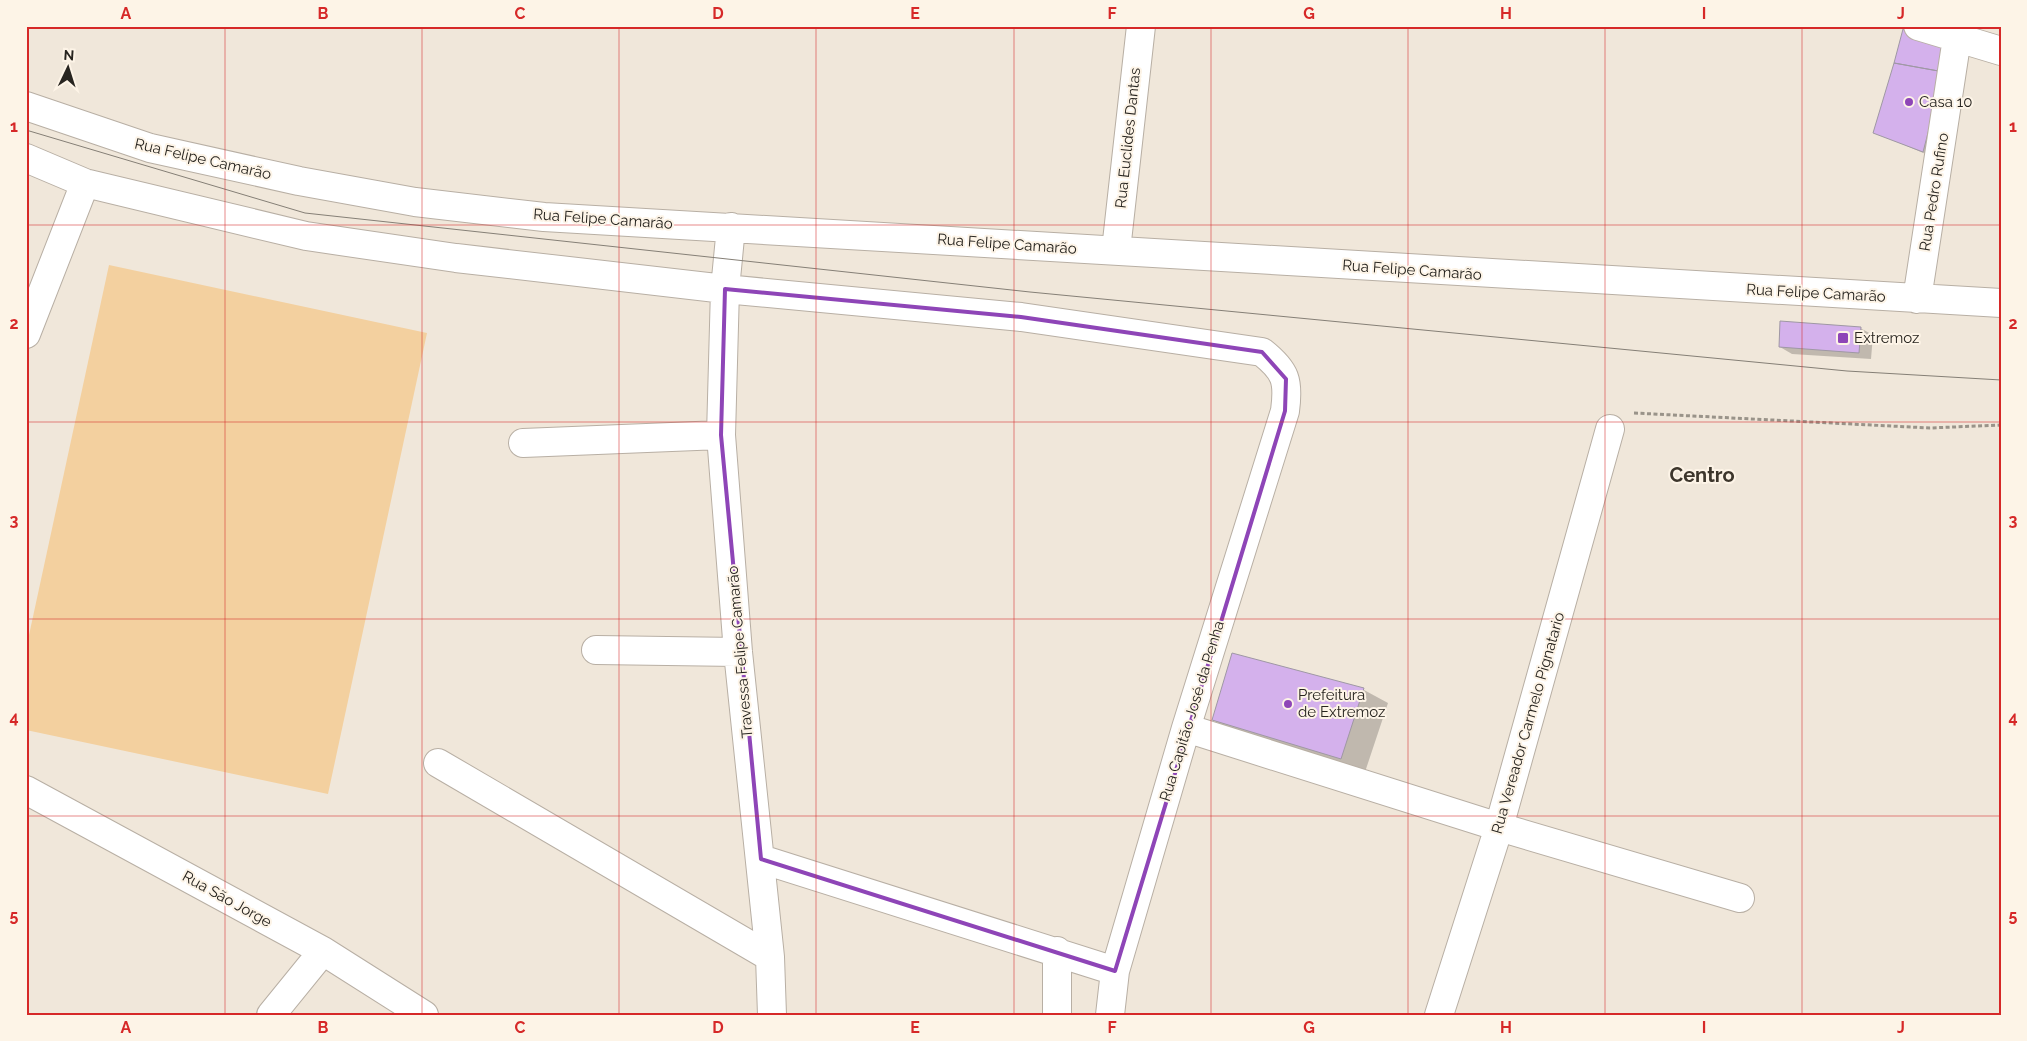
<svg xmlns="http://www.w3.org/2000/svg" width="2027" height="1041" viewBox="0 0 2027 1041" font-family="Raleway,sans-serif">
<style>
.green{fill:#f3d09f}
.shadow{fill:#0003}
.building{fill:#d4b1ec;stroke:#9f98a4}
.lines{fill:none;stroke-linecap:round;stroke-linejoin:round}
.minor-casing{stroke:#b8afa4;stroke-width:30}
.path{stroke:#999389;stroke-width:3;stroke-dasharray:4 2.5;stroke-linecap:butt}
.minor{stroke:#fff;stroke-width:28}
.tram{stroke:#857f76;stroke-width:1}
.marked{fill:none;stroke:#8e45b7;stroke-width:4;stroke-linejoin:round}
.grid{fill:none;stroke:#d62828;stroke-width:1;stroke-opacity:0.55}
.poi-dot{fill:#8e45b7;stroke:#fdf4e7;stroke-width:2}
.labels{text-anchor:middle;stroke-width:4;stroke-linejoin:round;paint-order:stroke}
.poi-label{font-size:15px;fill:#27241f;stroke:#fdf4e7;text-anchor:start}
.street-label{font-size:15px;fill:#27241f;stroke:#fdf4e7}
.district-label{font-size:20px;font-weight:bold;fill:#3d362c;stroke:#fdf4e7}
.neatline{fill:none;stroke:#d62828;stroke-width:2}
.grid-label{font-size:16px;text-anchor:middle;font-weight:bold;fill:#d62828}
</style>
<rect width="100%" height="100%" fill="#f0e7da"/>
<path class="green" d="M109,265l318,68 -99,461 -302,-64v-81z"/>
<path class="shadow" d="M1947,45l-12,113 -61,-26z
M1860,328l13,7 -2,24 -79,-5 -12,-7z
M1233,655l131,35 24,13 -23,69 -128,-39 -24,-13z"/>
<path class="building" d="M1903,29l44,15 -3,28 -50,-9z
M1894,63l50,9 -21,80 -50,-19z
M1780,321l81,6 -2,26 -80,-6z
M1232,653l132,35 -23,71 -129,-39z"/>
<g class="lines">
<defs>
<path id="minor" d="M1918,26l83,25
M26,106l124,42 149,33 116,21 129,15 1457,86
M26,158l59,25 221,53 150,22 269,31 296,28 241,35c24,19 27,29 23,59l-99,317 -71,243 -5,44
M731,227l-6,62 -4,146 17,217 32,305 2,58
M1116,250l25,-224
M1917,299l40,-261 4,-12
M26,334l59,-151
M523,443l198,-8
M596,650l142,2
M1186,728l313,99 241,71
M438,763l332,194
M26,790l297,161 101,64
M761,859l354,112
M271,1015l52,-64
M1057,1015v-64
M1439,1015l60,-188 111,-398"/>
</defs>
<use href="#minor" class="minor-casing"/>
<path class="path" d="M1634,413l296,15 71,-3"/>
<use href="#minor" class="minor"/>
<path class="tram" d="M26,130l279,83 725,79 817,79 154,9"/>
</g>
<path class="marked" d="M725,289l296,28 241,35 24,27 -1,32 -170,560 -354,-112 -40,-424z"/>
<path class="grid" d="M225,26v989M422,26v989M619,26v989M816,26v989M1014,26v989M1211,26v989M1408,26v989M1605,26v989M1802,26v989M26,225h1975M26,422h1975M26,619h1975M26,816h1975"/>
<g class="poi-dot">
<circle cx="1909" cy="102" r="5"/>
<rect x="1837" y="332" width="12" height="12" rx="2.5"/>
<circle cx="1288" cy="704" r="5"/>
</g>
<g class="labels">
<g class="poi-label">
<text x="1919" y="107">Casa 10</text>
<text x="1854" y="343">Extremoz</text>
<text x="1298" y="700">Prefeitura<tspan x="1298" dy="17">de Extremoz</tspan></text>
</g>
<g class="street-label">
<text transform="translate(1128 138) rotate(-84)" y="5">Rua Euclides Dantas</text>
<text transform="translate(203 159) rotate(13)" y="5">Rua Felipe Camarão</text>
<text transform="translate(1934 192) rotate(-81)" y="5">Rua Pedro Rufino</text>
<text transform="translate(603 219) rotate(4)" y="5">Rua Felipe Camarão</text>
<text transform="translate(1007 244) rotate(4)" y="5">Rua Felipe Camarão</text>
<text transform="translate(1412 270) rotate(4)" y="5">Rua Felipe Camarão</text>
<text transform="translate(1816 293) rotate(3)" y="5">Rua Felipe Camarão</text>
<text transform="translate(740 652) rotate(-95)" y="5">Travessa Felipe Camarão</text>
<text transform="translate(1192 711) rotate(-73)" y="5">Rua Capitão José da Penha</text>
<text transform="translate(1528 723) rotate(-74)" y="5">Rua Vereador Carmelo Pignatario</text>
<text transform="translate(227 899) rotate(29)" y="5">Rua São Jorge</text>
</g>
<g class="district-label">
<text x="1702" y="482">Centro</text>
</g>
</g>
<rect width="2027" height="1041" fill="none" stroke="#fdf4e7" stroke-width="55"/>
<g transform="translate(68 68) rotate(4)" stroke="#fdf4e7" stroke-width="4" paint-order="stroke">
<path d="M0-4L9 19L0 12L-9 19Z" fill="#27241f"/>
<text y="-8" font-size="14" font-weight="bold" text-anchor="middle" fill="#27241f">N</text>
</g>
<rect x="28" y="28" width="1972" height="986" class="neatline"/>
<g class="grid-label">
<text x="126" y="19">A</text>
<text x="323" y="19">B</text>
<text x="520" y="19">C</text>
<text x="718" y="19">D</text>
<text x="915" y="19">E</text>
<text x="1112" y="19">F</text>
<text x="1309" y="19">G</text>
<text x="1506" y="19">H</text>
<text x="1704" y="19">I</text>
<text x="1901" y="19">J</text>
<text x="14" y="132">1</text>
<text x="2013" y="132">1</text>
<text x="14" y="329">2</text>
<text x="2013" y="329">2</text>
<text x="14" y="526">3</text>
<text x="2013" y="526">3</text>
<text x="14" y="723">4</text>
<text x="2013" y="723">4</text>
<text x="14" y="921">5</text>
<text x="2013" y="921">5</text>
<text x="126" y="1033">A</text>
<text x="323" y="1033">B</text>
<text x="520" y="1033">C</text>
<text x="718" y="1033">D</text>
<text x="915" y="1033">E</text>
<text x="1112" y="1033">F</text>
<text x="1309" y="1033">G</text>
<text x="1506" y="1033">H</text>
<text x="1704" y="1033">I</text>
<text x="1901" y="1033">J</text>
</g>
</svg>
